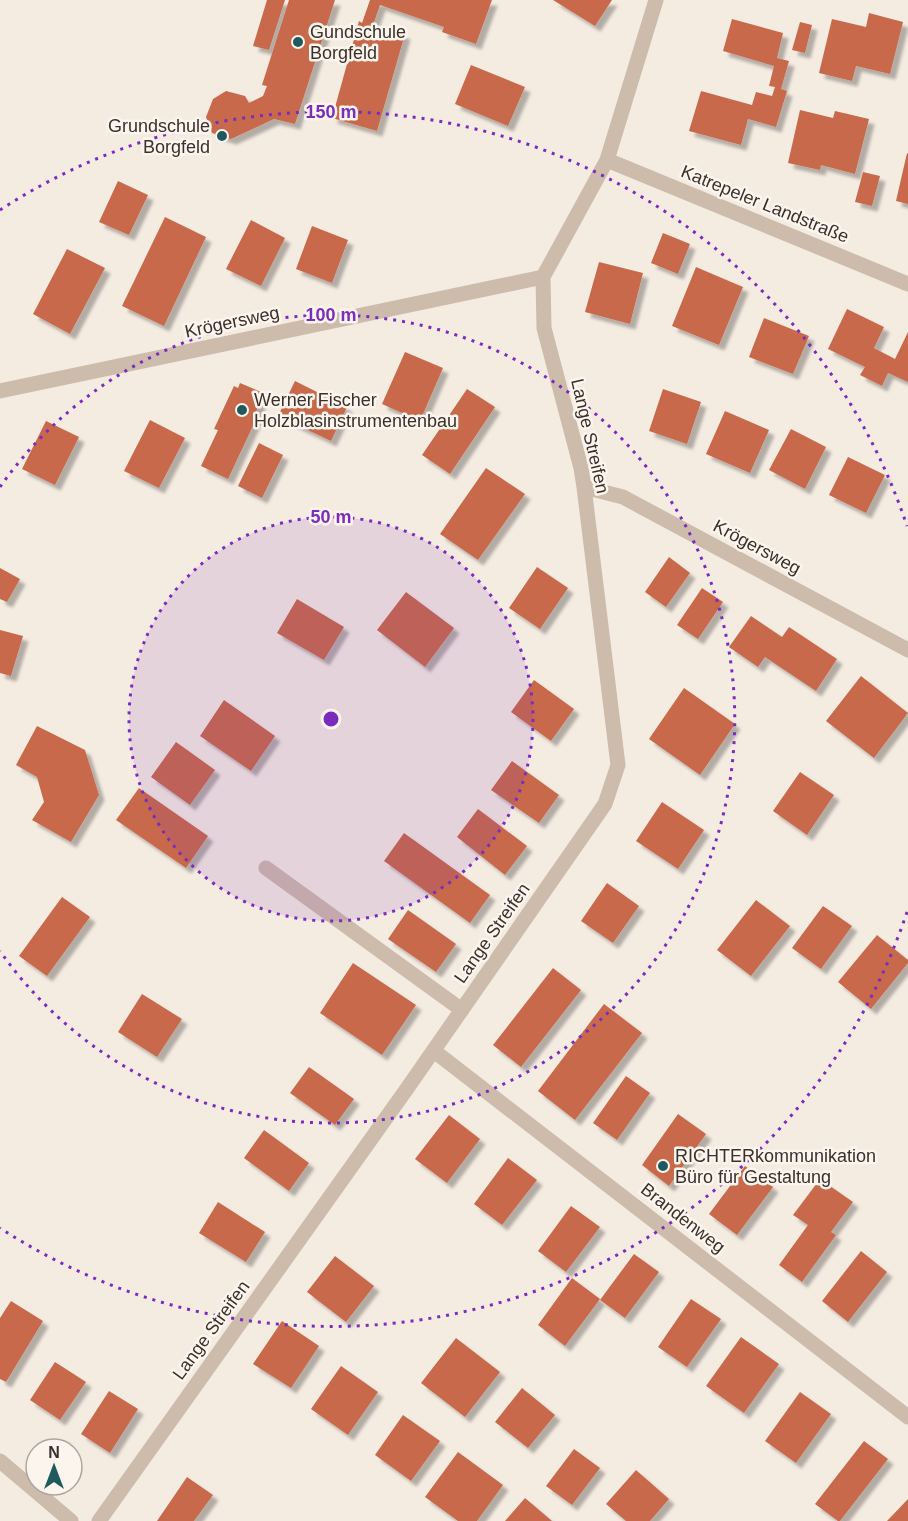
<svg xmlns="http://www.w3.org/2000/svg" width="908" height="1521" viewBox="0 0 908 1521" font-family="Helvetica,sans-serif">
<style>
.building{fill:#c8694b;filter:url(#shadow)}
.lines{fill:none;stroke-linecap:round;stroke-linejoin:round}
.minor{stroke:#cdbbac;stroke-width:15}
.ring{fill:none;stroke:#7b2cbf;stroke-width:3;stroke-dasharray:3 6}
.poi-dot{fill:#1f5a5e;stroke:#fbf5ee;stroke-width:2}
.labels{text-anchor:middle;stroke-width:5;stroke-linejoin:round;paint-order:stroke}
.poi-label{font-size:18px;fill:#3b302b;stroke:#fbf5ee;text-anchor:start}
.street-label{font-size:18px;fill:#3b302b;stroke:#fbf5ee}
.centre{fill:#7b2cbf;stroke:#fbf5ee;stroke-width:3}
.ring-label{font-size:18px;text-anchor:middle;font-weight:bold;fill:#7b2cbf;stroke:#fbf5ee;stroke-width:5;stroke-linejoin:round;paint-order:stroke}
</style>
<defs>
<filter id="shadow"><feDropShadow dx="5.5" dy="5.5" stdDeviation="1.5" flood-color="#0004"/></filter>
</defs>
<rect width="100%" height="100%" fill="#f4ebe1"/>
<path class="building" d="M267,0h18l-16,50 -16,-4z
M289,0h46l-40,124 -21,-5 -43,20 -19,-6 -6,-16 7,-18 13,-8 19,5 4,7 14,-7 4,-10 -5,-1z
M370,0h122l-16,44 -34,-12 2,-5 -64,-22 -7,20 32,9 -28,97 -45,-13 27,-97 3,2z
M553,0h59l-17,26z
M869,13l34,9 -13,52 -34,-8 -4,15 -33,-8 13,-54 34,8z
M732,19l51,14 -6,25 12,3 -8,28 6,2 -11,36 -28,-8 -7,26 -52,-14 12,-40 51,14 4,-13 16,4 3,-9 -6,-1 5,-20 -51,-15z
M800,22l12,3 -7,28 -13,-3z
M471,65l54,22 -17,39 -53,-22z
M800,110l33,8 2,-7 34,8 -14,55 -34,-9 -1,5 -32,-7z
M907,153l1,1v50l-12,-3z
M863,172l17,4 -8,30 -17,-4z
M118,181l30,14 -19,40 -30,-13z
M165,217l41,20 -42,89 -42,-20z
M251,220l34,18 -24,48 -35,-17z
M312,226l36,14 -16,43 -36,-14z
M663,233l27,11 -12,30 -27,-11z
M67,249l38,19 -35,66 -37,-20z
M599,262l44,11 -13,51 -45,-12z
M696,267l47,20 -24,58 -47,-19z
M847,309l37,18 -10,21 21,11 13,-27v50l-20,-9 -6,13 -22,-11 5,-8 -37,-18z
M764,318l45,18 -16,38 -44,-17z
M405,352l38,16 -23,53 -38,-17z
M295,381l52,26 -16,34 -53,-25z
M240,383l21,9 -3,5 4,2 -7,15 3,1 -30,64 -27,-13 17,-36 -4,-1 20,-43 4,2z
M467,389l28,18 -45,67 -28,-19z
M663,389l38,13 -14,42 -38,-13z
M725,411l44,19 -19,43 -44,-19z
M150,420l35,18 -26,50 -35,-17z
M46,421l33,16 -24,48 -33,-16z
M791,429l35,18 -21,42 -36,-19z
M259,443l24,12 -21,43 -24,-12z
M848,457l37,18 -19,38 -37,-18z
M486,468l39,26 -47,66 -38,-26z
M669,557l21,16 -24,34 -21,-15z
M537,567l31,21 -28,41 -31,-21z
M0,568l20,11 -13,23 -7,-3z
M702,588l21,14 -25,37 -21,-14z
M406,592l48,36 -29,39 -48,-37z
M297,599l47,28 -20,33 -47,-27z
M751,616l31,21 7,-10 48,32 -21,32 -51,-34 -7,10 -29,-20z
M0,630l23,6 -12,40 -11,-3z
M861,676l47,37 -34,45 -48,-37z
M534,680l40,29 -23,32 -40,-29z
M684,688l51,36 -35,51 -51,-36z
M224,700l51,36 -24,35 -51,-35z
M37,726l48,24 14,45 -28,47 -39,-22 12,-18 -7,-25 -21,-12z
M176,742l39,28 -25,35 -39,-28z
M512,761l47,34 -20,28 -48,-33z
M800,772l34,23 -27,40 -34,-24z
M139,788l69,48 -22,32 -70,-48z
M662,802l42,28 -26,39 -42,-28z
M478,809l49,37 -22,29 -48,-38z
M404,833l86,62 -20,28 -86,-62z
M607,883l32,23 -26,37 -32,-22z
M62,897l28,20 -43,59 -28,-20z
M756,900l34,26 -39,50 -34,-26z
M823,906l29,20 -31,43 -29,-21z
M408,910l48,34 -20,28 -48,-33z
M877,935l31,25v3l-37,46 -33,-27z
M353,963l63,42 -34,50 -62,-42z
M553,968l28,22 -60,77 -28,-22z
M142,994l40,25 -25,38 -39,-25z
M604,1004l38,29 -67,87 -37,-29z
M309,1067l45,32 -19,26 -45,-32z
M626,1076l24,17 -33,47 -24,-17z
M678,1114l28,20 -37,52 -27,-21z
M449,1115l31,24 -33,44 -32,-24z
M264,1130l45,33 -20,28 -45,-33z
M508,1158l29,22 -35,45 -28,-21z
M745,1166l28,21 -36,48 -28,-21z
M820,1179l33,23 -22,30 5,3 -34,47 -23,-17 29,-40 -15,-10z
M218,1202l47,30 -19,30 -47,-29z
M571,1206l29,21 -34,45 -28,-21z
M861,1251l26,21 -39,50 -26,-21z
M634,1254l25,18 -34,46 -25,-18z
M335,1256l39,30 -28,36 -39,-30z
M572,1278l28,21 -35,47 -27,-21z
M691,1299l30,20 -34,48 -29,-20z
M11,1301l32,20 -37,61 -6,-3v-61z
M282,1321l37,25 -28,42 -38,-24z
M741,1337l38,27 -35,49 -38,-27z
M456,1338l44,34 -35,45 -44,-34z
M55,1362l31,20 -26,38 -30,-20z
M341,1366l37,26 -30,43 -37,-26z
M522,1388l33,27 -27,33 -33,-26z
M109,1391l29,18 -28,44 -29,-19z
M800,1392l31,22 -35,49 -31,-22z
M403,1415l37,26 -29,40 -36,-26z
M864,1441l24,18 -48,62h-2l-23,-17z
M574,1449l26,19 -28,37 -26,-19z
M458,1452l45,33 -26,36h-19l-33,-24z
M636,1470l33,29 -19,22h-24l-20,-17z
M187,1477l26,18 -19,26h-37z
M525,1498l27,23h-47z
M908,1499v22h-21z"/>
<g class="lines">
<path class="minor" d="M607,160l301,124
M0,391l543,-114
M584,487l39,10 285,153
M266,868l196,142
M434,1051l474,366
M0,1461l71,60
M99,1521l307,-431 199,-286 13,-39 -34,-278 -3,-19 -37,-140 -1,-51 64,-117 49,-160"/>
</g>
<circle cx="331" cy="719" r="202" fill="#7b2cbf" fill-opacity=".12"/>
<g class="ring">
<circle cx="331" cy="719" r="202"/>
<path d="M0 487A404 404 0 1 1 0 951"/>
<path d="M907 912A607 607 0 0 1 0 1228M0 210A607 607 0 0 1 907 526"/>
</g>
<g class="poi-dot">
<circle cx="298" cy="42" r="6"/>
<circle cx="222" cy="136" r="6"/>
<circle cx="242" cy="410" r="6"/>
<circle cx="663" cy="1166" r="6"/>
</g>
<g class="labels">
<g class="poi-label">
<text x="310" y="38">Gundschule<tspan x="310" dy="21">Borgfeld</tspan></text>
<text x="210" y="132" text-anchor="end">Grundschule<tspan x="210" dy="21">Borgfeld</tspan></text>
<text x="254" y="406">Werner Fischer<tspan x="254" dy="21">Holzblasinstrumentenbau</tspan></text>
<text x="675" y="1162">RICHTERkommunikation<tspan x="675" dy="21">Büro für Gestaltung</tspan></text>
</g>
<g class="street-label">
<text transform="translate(765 204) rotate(22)" y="6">Katrepeler Landstraße</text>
<text transform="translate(232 322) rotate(-12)" y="6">Krögersweg</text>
<text transform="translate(590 436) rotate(77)" y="6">Lange Streifen</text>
<text transform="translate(757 547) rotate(28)" y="6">Krögersweg</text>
<text transform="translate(492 933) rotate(-55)" y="6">Lange Streifen</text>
<text transform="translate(683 1218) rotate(38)" y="6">Brandenweg</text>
<text transform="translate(211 1330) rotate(-54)" y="6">Lange Streifen</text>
</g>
</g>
<circle cx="331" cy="719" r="9" class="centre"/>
<g class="ring-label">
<text x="331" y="118">150 m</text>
<text x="331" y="321">100 m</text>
<text x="331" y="523">50 m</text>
</g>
<g transform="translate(54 1467)"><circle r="28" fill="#fbf5ee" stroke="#aea6a0" stroke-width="1.5"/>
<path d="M0-4.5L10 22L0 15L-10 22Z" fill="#1f5a5e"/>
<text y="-9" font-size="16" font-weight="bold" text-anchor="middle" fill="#3b302b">N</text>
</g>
</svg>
